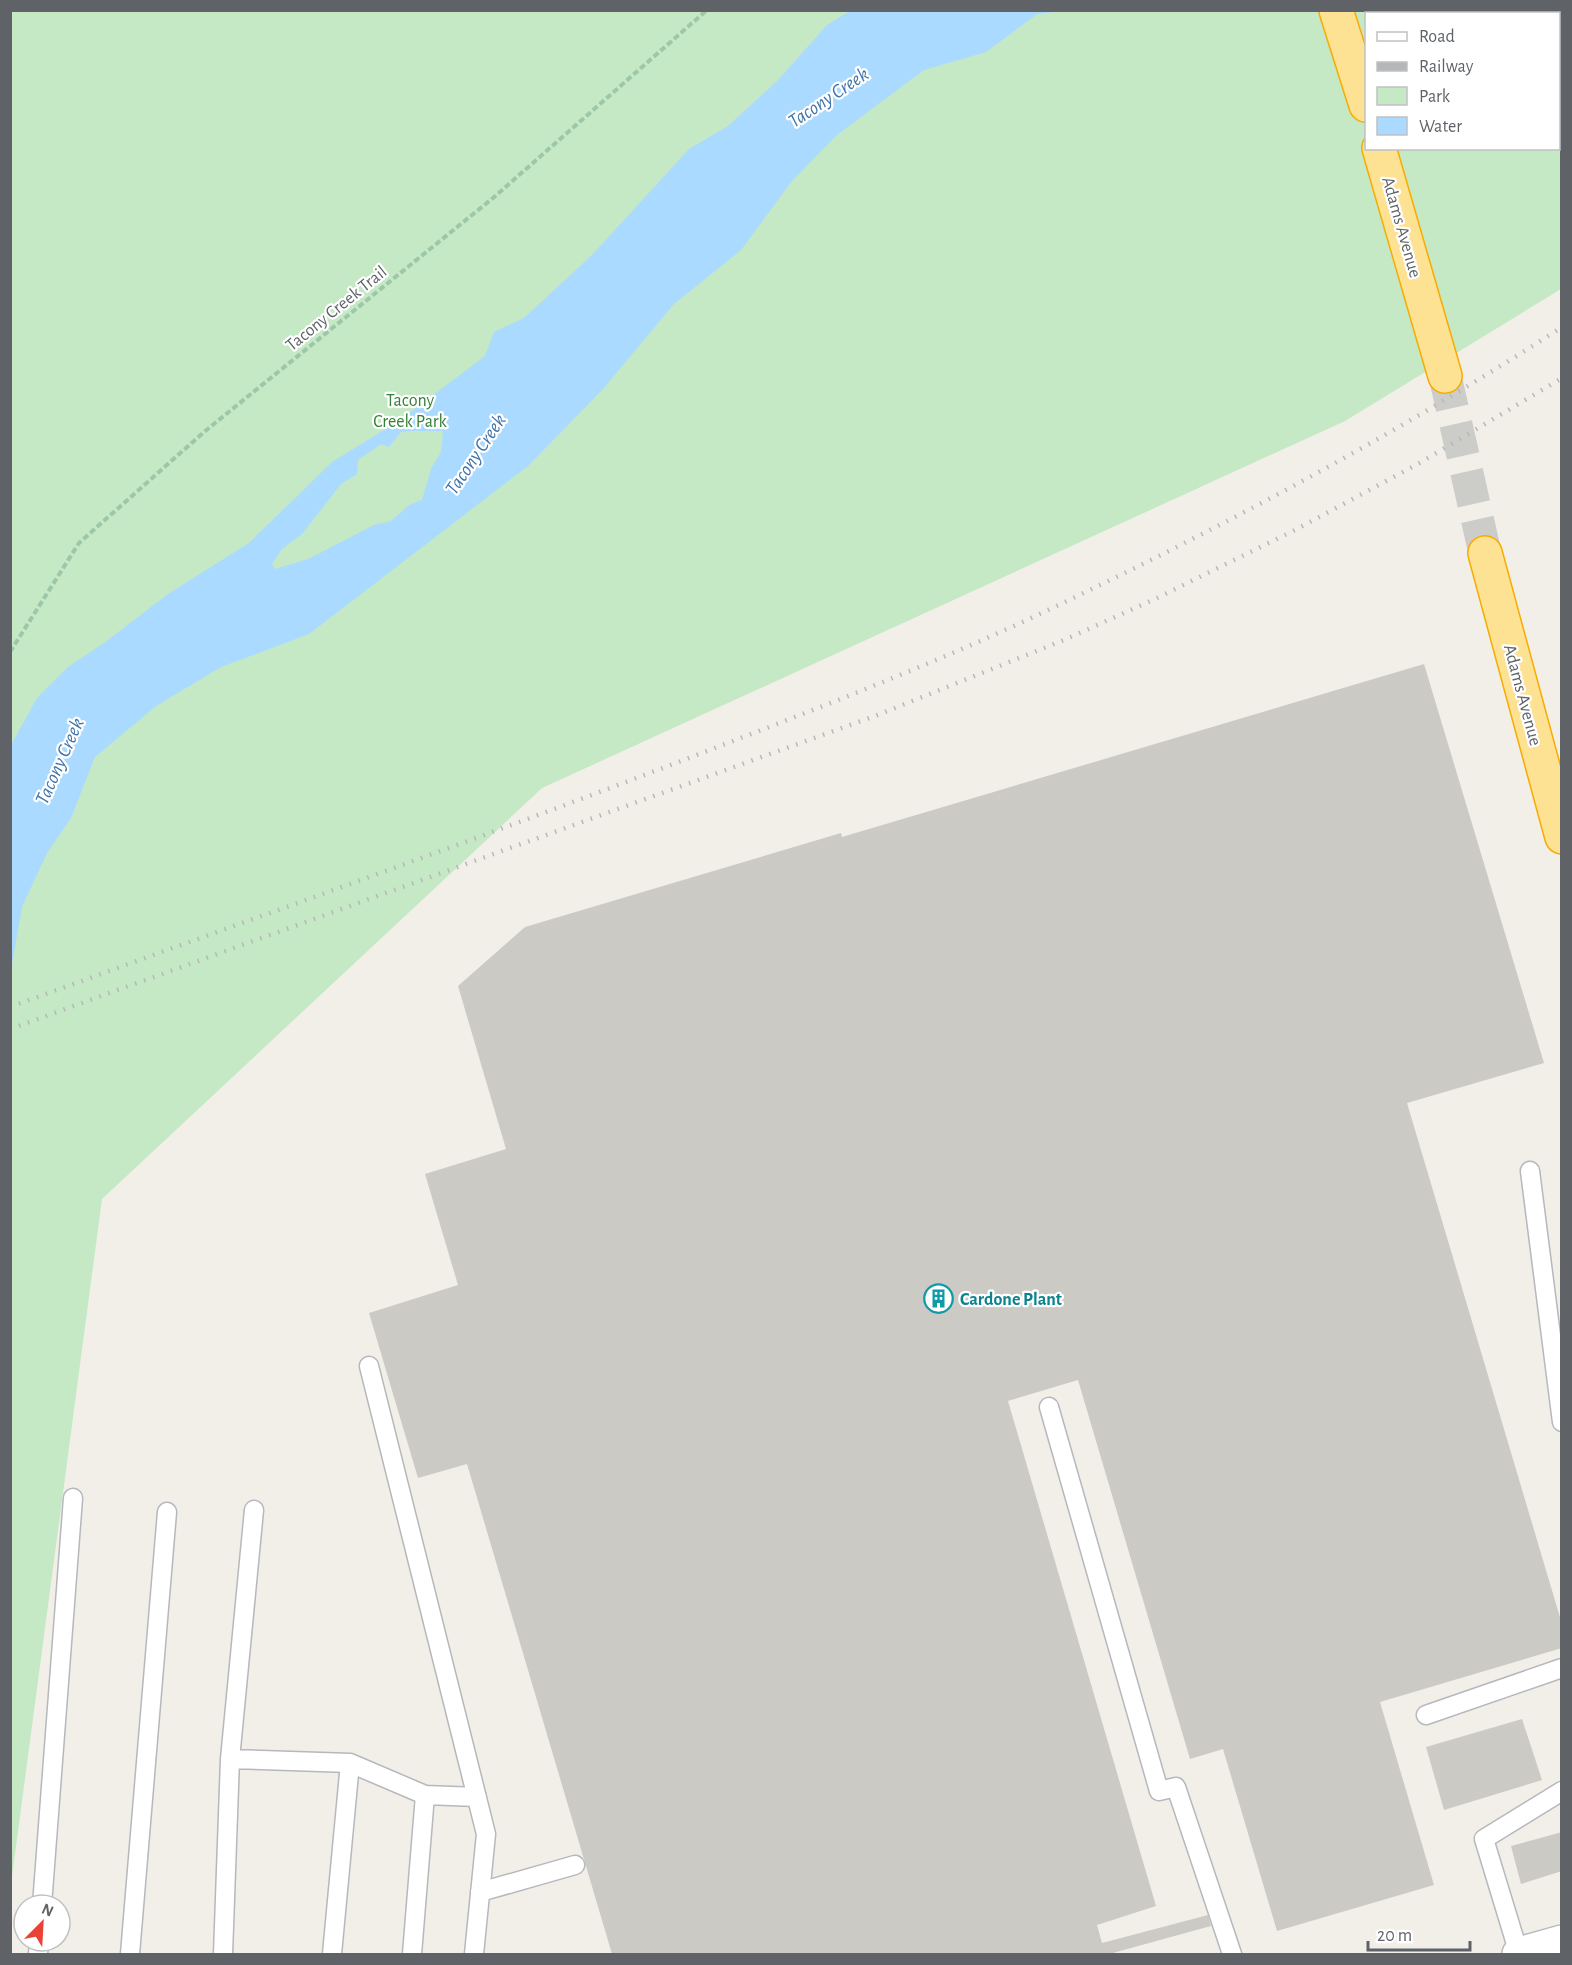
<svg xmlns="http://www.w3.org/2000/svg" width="1572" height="1965" viewBox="0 0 1572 1965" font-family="'Alegreya Sans',sans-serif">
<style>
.green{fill:#c5e8c5;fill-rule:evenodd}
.water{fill:#aadaff;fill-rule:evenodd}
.building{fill:#cccac5}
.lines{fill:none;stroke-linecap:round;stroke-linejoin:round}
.highway-tunnel{stroke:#ccccc8;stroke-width:33;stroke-dasharray:33 16;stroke-linecap:butt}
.lane-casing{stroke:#b5b8bc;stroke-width:21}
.street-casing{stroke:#b5b8bc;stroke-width:36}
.secondary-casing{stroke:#b6babf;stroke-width:36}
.highway-casing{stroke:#f9ab00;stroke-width:36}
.path{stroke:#9cc7a9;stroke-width:4;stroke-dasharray:6 3;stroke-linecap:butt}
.lane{stroke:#fff;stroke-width:18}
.street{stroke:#fff;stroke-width:33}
.secondary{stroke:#fff;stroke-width:33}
.highway{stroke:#fde293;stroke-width:33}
.rail{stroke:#b6b7b8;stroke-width:4.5;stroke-dasharray:1.5 8;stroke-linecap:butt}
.labels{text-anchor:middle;stroke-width:4.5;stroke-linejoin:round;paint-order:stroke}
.street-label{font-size:18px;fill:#5f6368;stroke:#fff}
.park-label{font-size:18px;fill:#348238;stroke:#fff}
.culture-label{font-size:18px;font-weight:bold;fill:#0d838f;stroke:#fff;text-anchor:start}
.water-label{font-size:20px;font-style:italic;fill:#4174aa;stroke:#fff}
</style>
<rect width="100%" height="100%" fill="#f1efe8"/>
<path class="green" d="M11,11h1550v278l-216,132 -803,367 -440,411 -91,685zM1366,14h192v134h-192z"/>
<path class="water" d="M850,11h212l-25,3 -51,38 -62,18 -87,65 -45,46 -51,69 -67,54 -71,85 -75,77 -219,168 -88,33 -65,39 -61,51 -24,61 -24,35 -25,54 -11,62v-224l26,-47 31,-31 36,-24 64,-49 81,-51 83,-81 68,-42 85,-64 9,-24 30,-14 68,-63 97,-106 39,-23 50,-46 49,-55zM412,431h31l-2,21 -10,17 -9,31 -13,5 -18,16 -17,4 -66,34 -33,10 -3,-5 10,-15 20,-15 39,-50 16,-10 1,-14 23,-16 8,3 12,-15z"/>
<path class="building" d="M1424,664l120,399 -137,40 155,521v24l-182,54 54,183 -157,46 -54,-182 -33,10 -112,-379 -70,21 148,505 -59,19 5,18 106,-28 3,11 -102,28h-497l-145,-490 -49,14 -49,-165 89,-28 -33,-111 81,-25 -48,-163 67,-59 316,-94 1,4z
M1522,1719l20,61 -98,30 -18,-63z
M1562,1832v39l-41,13 -10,-38z"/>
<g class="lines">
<path class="highway-tunnel" d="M1445,376l40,177"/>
<defs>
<path id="lane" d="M1530,1171l32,251
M369,1366l117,468 -12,120
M1049,1407l110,384 17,-4 56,167
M1426,1715l136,-47
M230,1759l24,-249
M480,1892l95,-27
M42,1905l31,-407
M38,1954l1,-13
M130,1954l37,-442
M223,1954l7,-195 120,4
M332,1954l18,-191 75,32 52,2
M412,1954l13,-159
M1519,1954l-35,-115 78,-48"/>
<path id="street" d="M1558,105h4"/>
<path id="secondary" d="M1519,1954l43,-12"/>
<path id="highway" d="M1336,10l30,95
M1379,148l66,228
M1485,553l77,284"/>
</defs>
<use href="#lane" class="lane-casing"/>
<use href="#street" class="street-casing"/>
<use href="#secondary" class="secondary-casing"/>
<use href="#highway" class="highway-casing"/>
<path class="path" d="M1423,14l1,-4
M10,652l69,-109 125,-111 289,-234 214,-188"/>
<use href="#lane" class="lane"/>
<use href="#street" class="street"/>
<use href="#secondary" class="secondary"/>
<use href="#highway" class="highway"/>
<path class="rail" d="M10,1007c233,-85 467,-167 697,-256 114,-44 229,-88 339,-140 177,-84 351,-177 516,-284
M10,1029l865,-313 189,-76 91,-41 138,-68 125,-67 144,-86"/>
</g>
<defs>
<symbol id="building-ring" viewBox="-11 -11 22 22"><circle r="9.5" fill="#fff" stroke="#0f9aa8" stroke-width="1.5"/><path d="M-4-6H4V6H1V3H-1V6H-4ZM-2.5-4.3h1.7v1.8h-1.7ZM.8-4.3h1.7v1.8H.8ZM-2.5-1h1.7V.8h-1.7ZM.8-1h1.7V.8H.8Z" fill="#0f9aa8"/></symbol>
</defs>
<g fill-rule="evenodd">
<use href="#building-ring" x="922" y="1282" width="33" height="33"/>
</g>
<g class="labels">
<g class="street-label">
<text transform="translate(1402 227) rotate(74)" y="6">Adams Avenue</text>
<text transform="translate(336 308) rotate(-39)" y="6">Tacony Creek Trail</text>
<text transform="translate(1523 695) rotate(75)" y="6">Adams Avenue</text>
</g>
<g class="park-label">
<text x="410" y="406">Tacony<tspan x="410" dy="21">Creek Park</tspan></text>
</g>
<g class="culture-label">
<text x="960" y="1305">Cardone Plant</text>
</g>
<g class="water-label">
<text transform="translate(828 97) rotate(-34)" y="7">Tacony Creek</text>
<text transform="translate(475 454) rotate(-56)" y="7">Tacony Creek</text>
<text transform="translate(59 761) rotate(-66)" y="7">Tacony Creek</text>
</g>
</g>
<rect width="1572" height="1965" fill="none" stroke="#5f6368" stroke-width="24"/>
<rect x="1365" y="12" width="195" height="138" fill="#ffffff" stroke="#bfc1c3" stroke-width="1.5"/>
<rect x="1377" y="32" width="30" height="9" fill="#ffffff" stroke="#bfc1c3" stroke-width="1.5"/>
<text x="1419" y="42" font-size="18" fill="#5f6368">Road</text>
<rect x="1377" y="62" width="30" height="9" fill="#b6b7b8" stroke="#bfc1c3" stroke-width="1.5"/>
<text x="1419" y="72" font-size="18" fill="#5f6368">Railway</text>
<rect x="1377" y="87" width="30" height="18" fill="#c5e8c5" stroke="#bfc1c3" stroke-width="1.5"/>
<text x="1419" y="102" font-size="18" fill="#5f6368">Park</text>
<rect x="1377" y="117" width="30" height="18" fill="#aadaff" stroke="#bfc1c3" stroke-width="1.5"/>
<text x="1419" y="132" font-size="18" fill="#5f6368">Water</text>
<g transform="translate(42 1923) rotate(24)"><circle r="28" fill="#ffffff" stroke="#bfc1c3" stroke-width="1.5"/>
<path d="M0-4.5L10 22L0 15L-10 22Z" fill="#ea4335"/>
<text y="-9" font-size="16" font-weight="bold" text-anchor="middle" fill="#5f6368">N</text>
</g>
<path d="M1368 1941v9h102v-9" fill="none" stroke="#5f6368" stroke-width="3"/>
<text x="1377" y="1941" font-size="18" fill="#5f6368" stroke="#ffffff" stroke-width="4.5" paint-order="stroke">20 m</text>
</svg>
